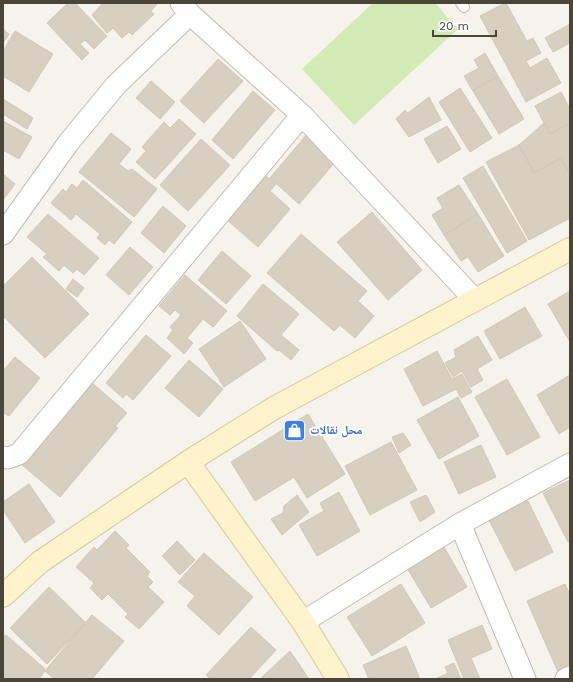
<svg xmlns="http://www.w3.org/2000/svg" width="573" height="682" viewBox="0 0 573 682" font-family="'Work Sans','Noto Naskh Arabic',sans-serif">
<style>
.green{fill:#d2eab5}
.building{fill:#d8cfc1;stroke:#d3c7b4}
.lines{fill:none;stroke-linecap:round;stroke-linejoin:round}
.lane-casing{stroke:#c2bbae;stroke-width:12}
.street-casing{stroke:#c2bbae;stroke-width:23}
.secondary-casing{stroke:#d6c79b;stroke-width:24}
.lane{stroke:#fff;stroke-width:10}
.street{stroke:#fff;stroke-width:21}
.secondary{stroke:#fff3cd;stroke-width:22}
.labels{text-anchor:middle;stroke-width:4;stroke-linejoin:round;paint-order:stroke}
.shop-label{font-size:12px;font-weight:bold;fill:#366cbe;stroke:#fff;text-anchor:start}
</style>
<rect width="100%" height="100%" fill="#f6f3ec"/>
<path class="green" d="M373,3h62l23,26 -104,96 -52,-56z"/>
<path class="building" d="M68,3h7l32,33 -13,13 -9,-9 -5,4 9,9 -7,7 -35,-37z
M103,3h55l-7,8 3,3 -22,21 -3,-3 -7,6 -9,-10 -6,5 -15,-18z
M505,3h1l21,38 6,-3 8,15 -15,8 4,7 17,-10 14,25 -35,19 -46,-86z
M570,24v19l-17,9 -8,-14z
M3,29l6,5 -6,9z
M15,31l38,23 -24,38 -26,-16v-25z
M485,53l13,23 -25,15 -9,-15 15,-8 -5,-8z
M218,59l25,22 -39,42 -24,-22z
M498,76l26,43 -25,15 -26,-43z
M151,81l24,21 -15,17 -24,-21z
M460,88l32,50 -22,14 -31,-50z
M253,91l22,19 -42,49 -21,-19z
M561,92l9,17v14l-20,11 -15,-28z
M429,97l12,23 -32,17 -13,-18 9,-9 3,3z
M3,99l30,19 -6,11 -24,-15z
M179,119l17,15 -41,45 -19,-17 10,-11 -4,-4 22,-25 6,6z
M3,121l29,16 -13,22 -16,-9z
M544,123l6,11 20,-11v52l-9,-17 -27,15 -15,-28z
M447,126l14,23 -23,14 -14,-24z
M111,133l20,16 -12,15 9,7 4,-2 25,20 -23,28 -55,-45z
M307,134l30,26 -38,44 -29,-26z
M201,139l29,26 -42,46 -28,-26z
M519,145l15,28 27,-15 9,17v43l-41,22 -43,-78z
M483,166l44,75 -20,12 -44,-75z
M3,174l12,10 -12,16z
M263,174l13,10 -6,7 20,18 -32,38 -32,-28z
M83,180l49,42 -18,22 -5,-4 -4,5 -8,-7 3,-4 -24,-20 -5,6 -20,-17 12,-14 3,3 6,-8 5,4z
M459,185l19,29 -34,21 -12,-20 11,-7 -6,-10z
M163,206l23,20 -22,27 -23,-20z
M372,212l50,58 -34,30 -51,-58z
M48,214l51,44 -15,17 -7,-6 -4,4 -9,-8 -5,6 -16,-14 4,-3 -20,-17z
M478,214l26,42 -26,16 -10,-15 -7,4 -17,-26z
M301,234l66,57 -9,10 16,15 -19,22 -15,-13 -6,6 -67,-58z
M130,247l23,20 -24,28 -23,-20z
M222,251l29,25 -25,28 -28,-24z
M32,257l57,57 -44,44 -42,-42v-30z
M185,275l42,36 -14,16 -10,-8 -16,19 6,5 -9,11 -17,-16 6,-8 -3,-3 11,-12 -6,-5 -5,5 -11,-9z
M73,279l11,9 -7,9 -11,-8z
M263,284l36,30 -18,21 18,15 -8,10 -12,-10 -2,1 -40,-35z
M570,291v51l-22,-38z
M525,307l17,29 -42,23 -16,-28z
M240,321l26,38 -42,28 -25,-38z
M146,335l25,21 -38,44 -7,-6 -3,4 -17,-15z
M478,336l14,24 -15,9 6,11 -12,7 -9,-16 -9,6 -8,-14 11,-6 -2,-7z
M437,351l15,28 10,-5 10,18 -11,6 -5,-9 -33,17 -19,-37z
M15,357l25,21 -31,38 -6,-4v-41z
M189,360l34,29 -24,28 -34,-29z
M570,375v52l-11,7 -22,-39z
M507,379l33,58 -33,18 -32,-58z
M91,382l36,31 -12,13 3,2 -58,69 -39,-33z
M458,397l21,39 -40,23 -22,-39z
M308,414l37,60 -38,24 -13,-21 -39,24 -24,-39z
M403,433l8,12 -12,8 -7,-16z
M391,442l26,48 -47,25 -25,-49z
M481,445l15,32 -37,17 -15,-32z
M570,480v61l-2,1 -25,-49z
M29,484l26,38 -30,21 -22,-33v-8z
M339,492l21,39 -43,25 -18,-31 25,-14 -4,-8z
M297,495l12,17 -27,23 -11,-16 12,-6 1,-7z
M426,495l9,17 -15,10 -10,-20z
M528,501l25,51 -38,19 -26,-51z
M115,531l14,14 -3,3 24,24 -3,4 6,6 -5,5 16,15 -25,27 -14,-12 3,-3 -20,-20 -6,6 -12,-12 4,-5 -18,-16 18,-20 3,3z
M177,541l18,19 -15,15 -18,-19z
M444,547l23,40 -36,21 -24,-40z
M204,553l49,44 -34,38 -32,-29 8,-10 -17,-14z
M401,584l24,39 -53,33 -25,-39z
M565,584l5,11v72l-12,5 -31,-71z
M49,587l37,36 -39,41 -37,-36z
M92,615l32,26 -32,38h-38l-9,-8z
M482,625l10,24 -21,9 9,21h-16l-16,-39z
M251,627l25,23 -27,29h-39l-4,-4z
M6,635l38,33 1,3 -6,8h-36v-42z
M406,646l14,33h-51l-6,-14z
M290,651l19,28h-49z
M454,663l7,16h-26l13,-6 -3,-6z"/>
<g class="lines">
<defs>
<path id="lane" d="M461,3l3,4"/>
<path id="street" d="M181,3l9,11 112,101 173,185
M3,234l66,-92 47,-57 74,-71
M3,457l5,1 11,-4 283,-339
M460,524l65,155
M303,622l157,-98 110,-60
M566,679l4,-2"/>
<path id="secondary" d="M188,462l115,160 35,57
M3,596l37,-34 148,-100 86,-54 296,-159"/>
</defs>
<use href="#lane" class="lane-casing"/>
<use href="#street" class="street-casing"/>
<use href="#secondary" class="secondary-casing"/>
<use href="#lane" class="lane"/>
<use href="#street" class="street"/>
<use href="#secondary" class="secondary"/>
</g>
<defs>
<symbol id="shop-square" viewBox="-11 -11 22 22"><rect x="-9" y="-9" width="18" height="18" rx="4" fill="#3f7fe0" stroke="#fff"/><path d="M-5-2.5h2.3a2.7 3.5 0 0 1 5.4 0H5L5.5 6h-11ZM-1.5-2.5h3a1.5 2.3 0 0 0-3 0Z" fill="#fff"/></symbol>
</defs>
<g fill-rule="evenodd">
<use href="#shop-square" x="282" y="418" width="25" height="25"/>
</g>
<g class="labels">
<g class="shop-label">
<text x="310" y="434">محل نقالات</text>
</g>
</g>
<rect width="573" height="682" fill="none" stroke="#4b4439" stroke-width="8"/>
<path d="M433 30v6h63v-6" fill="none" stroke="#4b4439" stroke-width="2"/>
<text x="439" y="30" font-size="12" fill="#4b4439" stroke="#ffffff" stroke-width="3" paint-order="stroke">20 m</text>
</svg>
